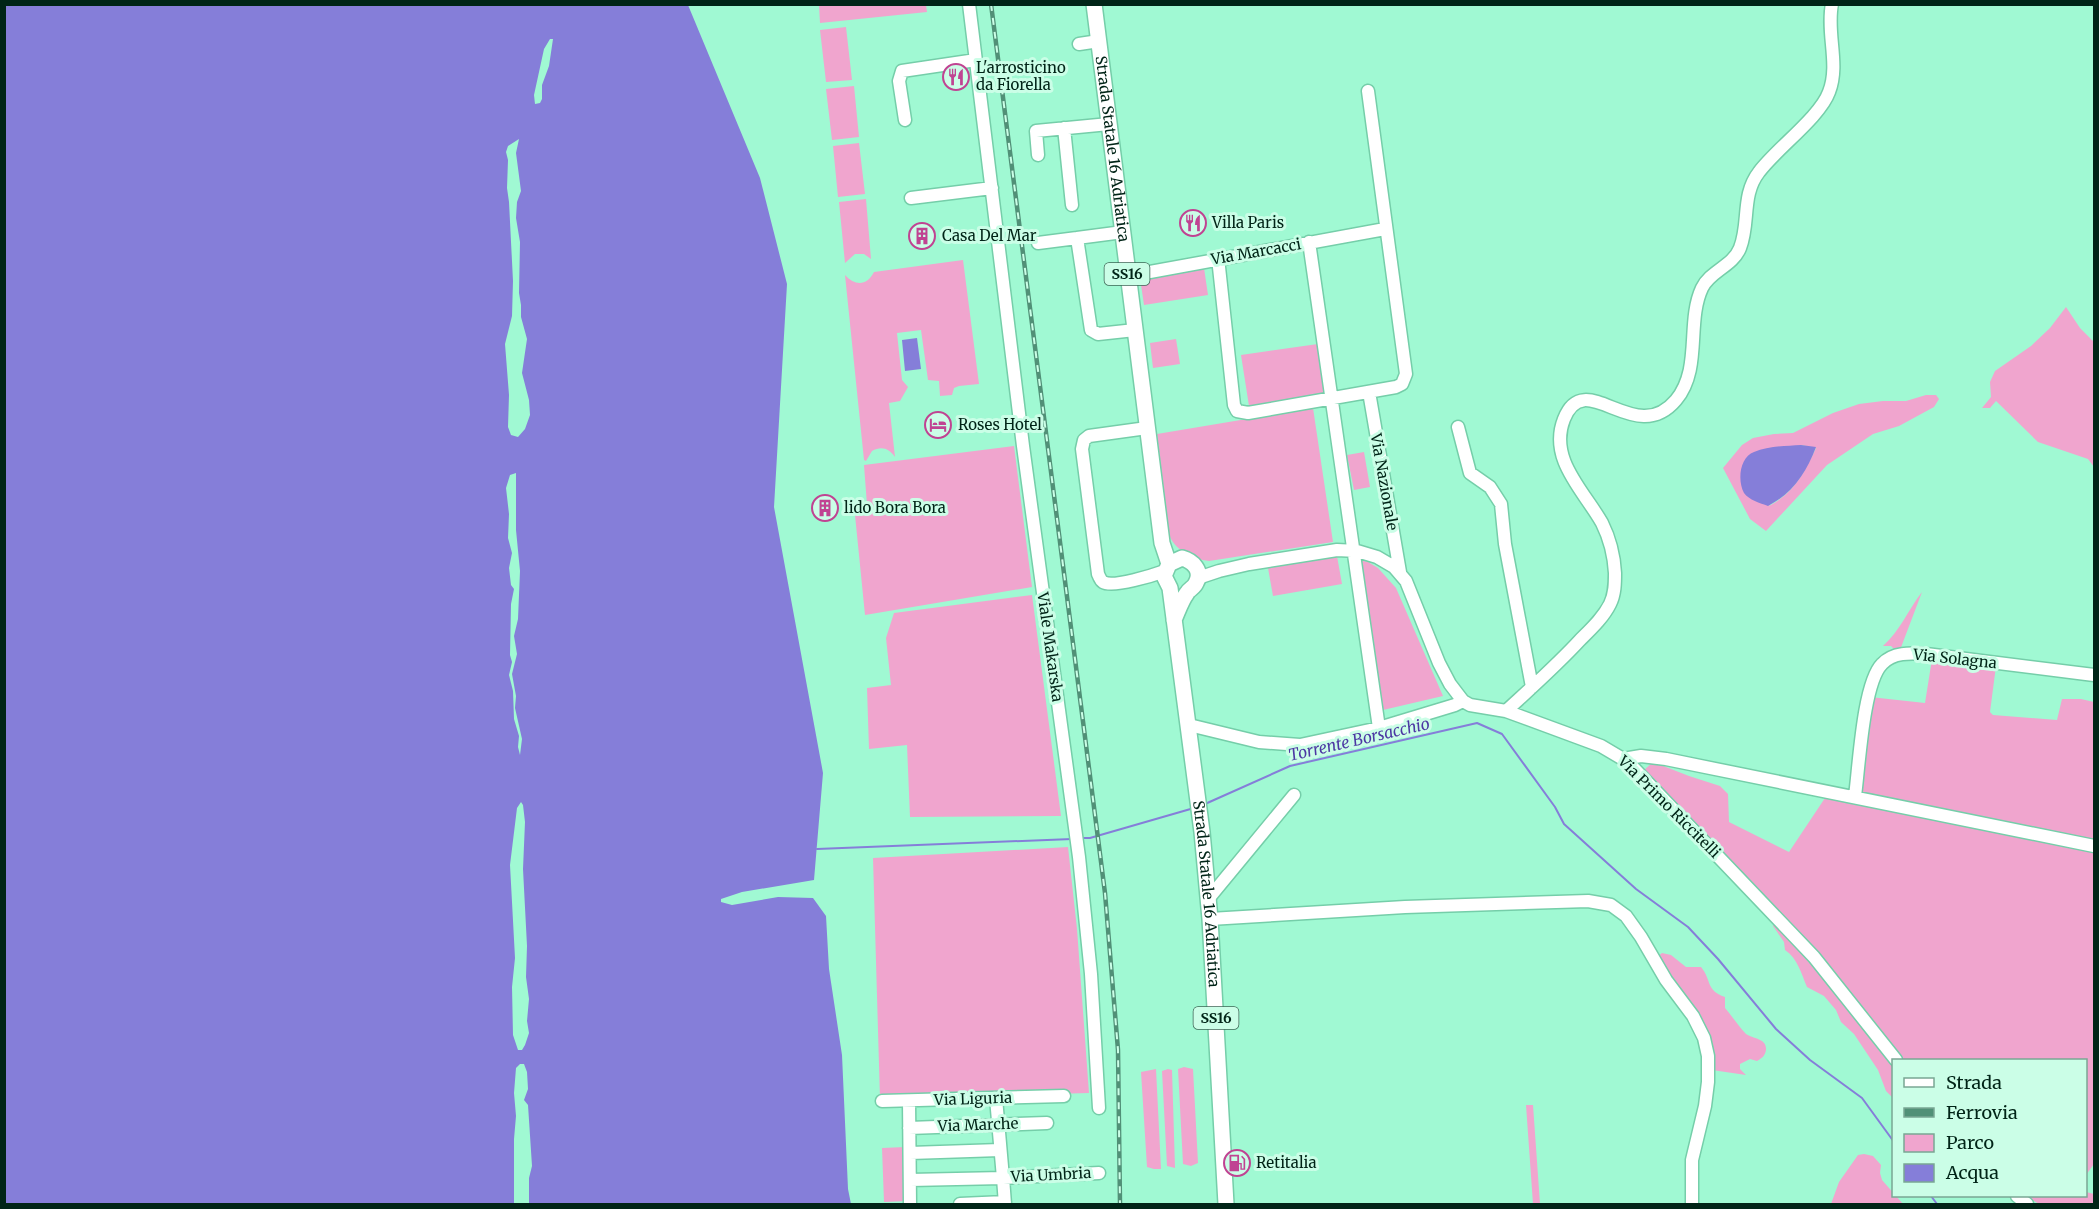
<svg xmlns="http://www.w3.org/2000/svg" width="2099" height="1209" viewBox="0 0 2099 1209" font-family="Merriweather,serif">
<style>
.green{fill:#f0a5ce;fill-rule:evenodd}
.water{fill:#857ed9}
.pier{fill:#a0f9d3}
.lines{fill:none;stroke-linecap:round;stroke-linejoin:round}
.stream{stroke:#857ed9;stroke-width:2}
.minor-casing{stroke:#75cea9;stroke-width:15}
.major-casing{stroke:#75cea9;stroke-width:18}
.minor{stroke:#fff;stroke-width:12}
.major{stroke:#fff;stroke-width:15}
.rail-casing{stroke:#519077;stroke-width:4.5}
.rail{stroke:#cbfee7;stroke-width:2;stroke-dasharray:7;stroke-linecap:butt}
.labels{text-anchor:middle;stroke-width:6;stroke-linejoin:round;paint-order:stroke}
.shield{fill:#cbfee7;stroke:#3d6555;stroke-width:1.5}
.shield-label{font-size:14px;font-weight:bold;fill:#002417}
.poi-label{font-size:15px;fill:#002417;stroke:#cbfee7;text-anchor:start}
.street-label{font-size:15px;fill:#002417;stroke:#cbfee7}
.water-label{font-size:16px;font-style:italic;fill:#4c38a3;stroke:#cbfee7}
</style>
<rect width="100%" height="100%" fill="#a0f9d3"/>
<path class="green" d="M819,5h107l1,7 -107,11z
M846,27l6,53 -26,2 -6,-52z
M854,86l5,51 -27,3 -6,-51z
M859,143l6,51 -27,3 -5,-51z
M866,199l5,60 -7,-5h-9l-10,9 -6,-61z
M963,260l16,124 -20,2 -5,2 -2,7 -12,1 -1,-15 -11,-1 -7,-50 -24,3 5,47 6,7 -8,14 -11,2 6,54c-6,-9 -14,-11 -23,-6l-6,10 -2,-1 -19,-185c10,11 22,11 29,-3z
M1204,268l4,27 -64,10 -4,-27z
M2066,307l14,21 14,14v125l-6,-8 -50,-17 -42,-41 -6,7h-8l9,-11 -1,-15 5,-11 36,-25 19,-18z
M1176,339l4,25 -27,4 -3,-25z
M1318,344l7,51 -76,11 -8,-51z
M1926,395h10l3,4 -5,8 -35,19 -26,8 -46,31 -61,66 -16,-12 -27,-51 19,-23 11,-7 21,-4 19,-1 40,-20 26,-9 24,-3h23zM1801,445l15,3c-12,25 -22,45 -47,58z
M1313,408l20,134 -124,19c-16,-2 -35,-11 -40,-27l-12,-100z
M1014,446l18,141 -167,28 -11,-110h13l-3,-40z
M1364,452l6,35 -16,3 -7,-35z
M1337,556l5,28 -69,12 -5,-28z
M1359,560l9,2 10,6 18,20 47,108 -60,14z
M1922,592l-22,58h-5l-4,-4h-8c17,-15 25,-36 39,-54z
M1032,595l29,221 -151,1 -3,-72 -38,4 -2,-61 24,-3 -5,-47 8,-25z
M1932,659l64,7 -6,46 3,3 64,5 5,-21h19l13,3v139l-237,-47 13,-97 55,6z
M1653,762l36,14 31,10 8,8 1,28 60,30 36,-54 269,54v312l-8,11v-115h-184l-26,-32 -233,-257z
M1068,847l9,82 12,164 -209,6 -7,-241z
M1774,923l72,81 47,61v33l-7,-7 -8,-21 -24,-36 -13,-12 -5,-12 -12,-14 -17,-9c-6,-14 -9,-28 -22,-37l-1,-8 -11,-16z
M1662,953l9,2 15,12h15c11,13 4,23 24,30v11c7,8 14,19 21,26 7,5 21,4 20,16 -1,6 -4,8 -9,11l-7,-2 -10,5v5l6,6 -34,-5v-8l-56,-104z
M1184,1067l9,2 5,94 -7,3 -8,-2 -5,-95z
M1156,1069l5,100h-7l-7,-2 -6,-95z
M1168,1069l4,1 3,98 -8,-2 -5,-95z
M1526,1105h7l7,99h-7z
M905,1147l2,54 -23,1 -2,-54z
M1864,1154l9,2 8,9 -1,8 2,7 21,24h-72l8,-22 19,-27z
M2086,1192l8,2v10h-55l-13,-8h60z"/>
<path class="water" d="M5,5h683l72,173 27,106 -13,223 49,266 -9,107 -72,12 -21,7v3l11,3 46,-8 35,1 13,18 3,53 13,86 6,134 3,15h-846z
M917,338l4,31 -16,2 -3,-31z
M1801,445l15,2c-10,26 -23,46 -48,59 -8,-3 -19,-6 -24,-13 -7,-13 -4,-36 10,-41 14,-6 32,-6 47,-7z"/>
<path class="pier" d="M550,39h3l-4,27 -7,19v14l-2,4 -5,1 -1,-9 10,-46z
M519,139l-3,14 5,38 -4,11 -1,16 4,24 -1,51 2,12v12l6,22 -5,34 7,27 1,15 -5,14 -7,8 -7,-2 -3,-8 1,-32 -4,-51 7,-28 1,-35 -4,-79 -2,-14 1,-28 -2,-8 2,-6z
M516,473v57l4,41 -2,48 -4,17 3,18 -5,20 4,22 -1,12 7,31 -2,16 -2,-8 1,-11 -5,-17 -1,-28 -4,-16 3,-13 -2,-7 1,-51 3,-15 -3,-4 -2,-17 3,-15 -4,-15 1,-24 -3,-26 4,-13z
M521,802l2,3 2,17 -2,47 4,77 -1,31 3,22 -2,22 2,12 -4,12 -3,5h-4l-5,-15 -1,-48 3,-29 -5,-93 7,-57z
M520,1064h4l3,8 1,17 -4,11 4,5 4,61 -3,12v26h-15v-65l2,-23 -2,-23 2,-25z"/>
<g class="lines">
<path class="stream" d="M1205,804l85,-38 187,-43 25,11 53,73 9,17 72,65 52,38 30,32 58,70 34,31 52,38 32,44
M1081,838h9l104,-30
M817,849l255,-10
M1931,1196l6,8"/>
<defs>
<path id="minor" d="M969,4l54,442 56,411 12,117 8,134
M1079,44l20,-3
M905,120l-6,-39 3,-10 74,-11
M1064,128l8,77
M1038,155l-2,-24 73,-7
M911,198l81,-10
M1123,232l-46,6 14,92 7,4 37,-4
M1309,242l70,486
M1038,243l39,-5
M1218,258l16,147 3,6 11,2 148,-26 6,-3 4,-10 -38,-283
M1128,276l257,-47
M1369,392l31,180
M1458,427l12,46 20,14 11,17 4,40 27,143
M1147,428l-58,8 -5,4 -2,9 16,125c2,4 2,6 5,8 10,6 51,-7 62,-11
M1198,578l21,-7 30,-7 88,-14 20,1 20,6 17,10 12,14 33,82 11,21 13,17 7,4 36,6 95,35 27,16 186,195 82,103
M1506,711c25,-23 51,-46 74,-71 11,-11 23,-22 30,-36 5,-10 5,-21 5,-31 -1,-18 -5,-34 -13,-50 -18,-32 -54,-64 -38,-104 21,-54 71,30 112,-19 26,-31 10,-78 26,-112 8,-17 31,-22 38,-40 10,-25 1,-53 19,-76 17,-23 61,-55 70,-80 11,-28 -3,-59 3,-88
M1189,725l70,17 41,3 79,-17 76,-23 8,-4
M1623,759l18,-3 25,3 428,87
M1855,796c4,-29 8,-113 27,-132 11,-12 28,-11 44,-10l168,21
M1209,898l85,-103
M1210,919l195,-12 183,-6 23,4 15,11 15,21 25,43 27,36 11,22 4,18v26l-3,24 -13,54v44
M882,1101l182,-5
M909,1101l1,103
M909,1128l138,-5
M910,1153l90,-3
M910,1180l93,-2 -7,-80
M2017,1196l10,8
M960,1204l45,-2
M1005,1204l-2,-26 96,-5"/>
<g id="major">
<path id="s1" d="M1094,4l68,539 7,21"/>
<path id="s2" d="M1174,620c4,-9 7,-19 13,-27 2,-4 7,-5 9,-10 7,-12 -3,-22 -14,-25l-13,6 -5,12 6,12 32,244 8,87 16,285"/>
</g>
</defs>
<use href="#minor" class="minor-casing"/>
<use href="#major" class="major-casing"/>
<use href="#minor" class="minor"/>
<use href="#major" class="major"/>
<defs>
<path id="rail" d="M991,4l114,889 13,157 2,154"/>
</defs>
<use href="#rail" class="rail-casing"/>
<use href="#rail" class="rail"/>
</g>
<defs>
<symbol id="restaurant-ring" viewBox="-11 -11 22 22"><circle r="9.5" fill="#cbfee7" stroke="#c04392" stroke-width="1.5"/><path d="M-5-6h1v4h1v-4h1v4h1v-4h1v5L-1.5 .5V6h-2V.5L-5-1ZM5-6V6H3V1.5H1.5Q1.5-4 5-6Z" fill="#c04392"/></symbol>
<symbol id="building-ring" viewBox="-11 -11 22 22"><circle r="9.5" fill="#cbfee7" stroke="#c04392" stroke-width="1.5"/><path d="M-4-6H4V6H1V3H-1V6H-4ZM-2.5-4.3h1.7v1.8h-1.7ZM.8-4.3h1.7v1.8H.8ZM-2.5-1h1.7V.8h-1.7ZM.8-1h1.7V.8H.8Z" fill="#c04392"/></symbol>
<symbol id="hotel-ring" viewBox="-11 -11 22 22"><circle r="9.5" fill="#cbfee7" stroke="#c04392" stroke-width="1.5"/><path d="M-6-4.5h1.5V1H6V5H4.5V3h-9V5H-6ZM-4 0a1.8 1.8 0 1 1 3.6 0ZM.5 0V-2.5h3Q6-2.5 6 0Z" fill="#c04392"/></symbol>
<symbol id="fuel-ring" viewBox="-11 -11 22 22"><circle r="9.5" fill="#cbfee7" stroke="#c04392" stroke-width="1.5"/><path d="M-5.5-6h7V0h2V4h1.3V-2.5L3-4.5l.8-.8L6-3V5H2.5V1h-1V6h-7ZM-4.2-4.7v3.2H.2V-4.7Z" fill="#c04392"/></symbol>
</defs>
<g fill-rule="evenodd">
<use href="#restaurant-ring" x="941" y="62" width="30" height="30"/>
<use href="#restaurant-ring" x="1178" y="208" width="30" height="30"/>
<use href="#building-ring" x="907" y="221" width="30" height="30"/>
<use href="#hotel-ring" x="923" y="410" width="30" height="30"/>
<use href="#building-ring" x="810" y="493" width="30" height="30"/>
<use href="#fuel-ring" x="1222" y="1148" width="30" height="30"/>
</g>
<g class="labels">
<g class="shield">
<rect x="1104.5" y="263" width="45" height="22" rx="4.5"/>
<rect x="1193.5" y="1007" width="45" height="22" rx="4.5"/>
</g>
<g class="shield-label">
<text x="1127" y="279">SS16</text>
<text x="1216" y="1023">SS16</text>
</g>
<g class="poi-label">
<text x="976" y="73">L'arrosticino<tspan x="976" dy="17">da Fiorella</tspan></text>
<text x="1212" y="228">Villa Paris</text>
<text x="942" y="241">Casa Del Mar</text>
<text x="958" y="430">Roses Hotel</text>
<text x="844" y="513">lido Bora Bora</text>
<text x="1256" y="1168">Retitalia</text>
</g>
<g class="street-label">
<text dy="5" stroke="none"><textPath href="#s1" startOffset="146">Strada Statale 16 Adriatica</textPath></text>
<text transform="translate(1256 252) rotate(-10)" y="5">Via Marcacci</text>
<text transform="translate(1384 482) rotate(80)" y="5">Via Nazionale</text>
<text transform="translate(1050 647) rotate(82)" y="5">Viale Makarska</text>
<text transform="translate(1955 659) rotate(6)" y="5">Via Solagna</text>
<text transform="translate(1669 807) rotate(45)" y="5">Via Primo Riccitelli</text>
<text dy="5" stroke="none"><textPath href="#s2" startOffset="426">Strada Statale 16 Adriatica</textPath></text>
<text transform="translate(973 1099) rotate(-2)" y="5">Via Liguria</text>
<text transform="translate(978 1125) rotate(-2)" y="5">Via Marche</text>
<text transform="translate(1051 1175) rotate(-3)" y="5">Via Umbria</text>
</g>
<g class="water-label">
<text transform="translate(1359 739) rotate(-13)" y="6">Torrente Borsacchio</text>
</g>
</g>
<rect width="2099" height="1209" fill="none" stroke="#002417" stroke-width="12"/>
<rect x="1892" y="1059" width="195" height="138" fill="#cbfee7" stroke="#7aa794" stroke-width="1.5"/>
<rect x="1904" y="1078" width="30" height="9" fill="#ffffff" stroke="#7aa794" stroke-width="1.5"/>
<text x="1946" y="1089" font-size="18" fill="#002417">Strada</text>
<rect x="1904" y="1108" width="30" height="9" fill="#519077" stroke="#7aa794" stroke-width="1.5"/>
<text x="1946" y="1119" font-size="18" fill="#002417">Ferrovia</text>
<rect x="1904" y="1134" width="30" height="18" fill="#f0a5ce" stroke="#7aa794" stroke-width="1.5"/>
<text x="1946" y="1149" font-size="18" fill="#002417">Parco</text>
<rect x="1904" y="1164" width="30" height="18" fill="#857ed9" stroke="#7aa794" stroke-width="1.5"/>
<text x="1946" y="1179" font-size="18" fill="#002417">Acqua</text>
</svg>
